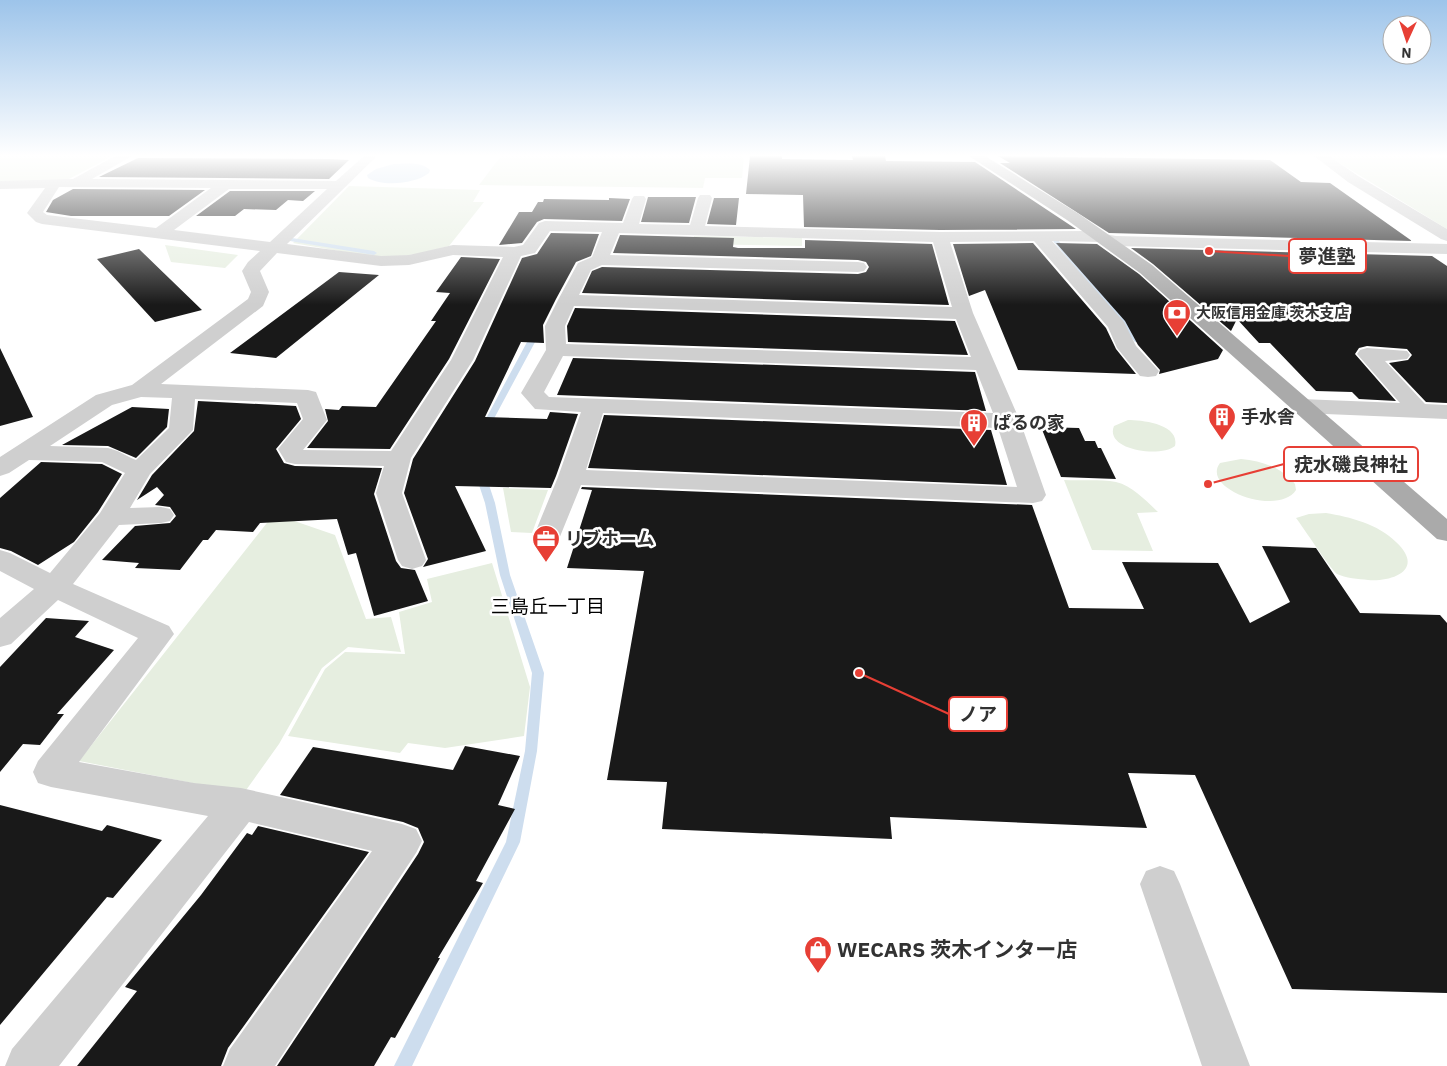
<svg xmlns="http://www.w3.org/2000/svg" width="1447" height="1066" viewBox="0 0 1447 1066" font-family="'IBM Plex Sans','Noto Sans JP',sans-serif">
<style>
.green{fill:#e6eee0}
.water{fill:#cdddee}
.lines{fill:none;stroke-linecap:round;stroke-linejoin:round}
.stream{fill:#cdddee;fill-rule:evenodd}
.building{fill:#191919}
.minor{fill:#cfcfcf;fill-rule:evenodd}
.major{fill:#aaa;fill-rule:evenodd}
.labels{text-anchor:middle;stroke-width:5;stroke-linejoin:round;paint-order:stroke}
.far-poi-label{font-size:15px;font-weight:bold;fill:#323232;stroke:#fff;text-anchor:start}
.poi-label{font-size:18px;font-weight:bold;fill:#323232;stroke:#fff;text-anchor:start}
.neighbourhood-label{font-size:19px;fill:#000;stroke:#fff}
.near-poi-label{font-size:21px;font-weight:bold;fill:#323232;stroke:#fff;text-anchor:start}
.leader{fill:none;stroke:#e73f35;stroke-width:2}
.callout-dot{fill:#e73f35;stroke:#fff;stroke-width:2}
.callout{fill:#fff;stroke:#e73f35;stroke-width:2}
.callout-label{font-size:19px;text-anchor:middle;font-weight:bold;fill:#323232}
</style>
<rect width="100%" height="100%" fill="#fff"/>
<path class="green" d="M0,156h109l-4,4 -38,20 -67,2z
M501,156h243l-2,22h-37l-2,10 -224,-3z
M1328,156l119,1v72z
M349,186l131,4 -7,12h11l-35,44 -31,8 -26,3 -24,-1 -75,-13z
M694,236l108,2v8l-109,-2z
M165,245l73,10 -13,13 -54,-6z
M1128,420c14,0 52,4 47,26 -15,12 -71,4 -61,-20z
M1241,459c21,2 40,8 54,25l1,6c-17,27 -96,-1 -76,-27z
M1064,480c16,1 36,-1 52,2 17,4 30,19 42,30l-21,1 16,38 -61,-1z
M503,488l45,2 -16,43 -21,-1z
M1326,513c24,4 52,11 70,29 29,27 -2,40 -28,38 -9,-1 -23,-2 -31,-6 -6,-4 -34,-47 -41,-56l13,-4z
M274,514l61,21 31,84 25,-2 10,35 -53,-5 -26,21 -43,76 -35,49 -165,-32z
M492,563l38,124 -6,49 -79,12 -37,-5 -8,10 -112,-17 37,-67 20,-17 60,2 -6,-42 33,-10 -5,-23z"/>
<path class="water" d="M394,164c11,0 27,-3 36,6l-1,3c-14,11 -46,14 -61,5l-1,-3 9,-6z"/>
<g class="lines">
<path class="stream" d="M292,238l82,13 3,2 -3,2 -84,-14 -1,-1z
M1053,239h4l84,99v4h-6l-82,-101z
M534,329l7,2 -52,97 -1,2h-6l-1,-2z
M481,473l5,3 9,27 15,72 34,98 -7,78 -17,91 -108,224h-18l112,-224 19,-91 7,-78 -32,-98 -15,-72 -9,-27z"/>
</g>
<path class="building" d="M750,156h32v3l71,1 -1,-4h33l1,5 89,1 101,67 -136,1 -136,-3 -1,-32 -57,-1z
M998,156l272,4 31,22 29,1 82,58 -303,-8 -109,-70h10z
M138,158l190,1 21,1 -20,19 -230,-2z
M73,189l132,1 -36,26h-98l-25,-4 7,-12z
M230,191h85l-12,10 -15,-1 -12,10 -32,-1 -9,7h-39z
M648,197h48l-7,26 -48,-1z
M609,198l21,1 -8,22 -78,-2 -7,3 -15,21 -23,2 20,-33h13l6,-10h5l1,-3 65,1z
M714,198h25l-3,27 -29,-1z
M551,233l48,1 -8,22 -15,6 -20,37 -13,26 1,18 -23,-1 -36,75 62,2 3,-7 28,2 -22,62 -5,12 -96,-2 31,65 -63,16 5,-8 -24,-66 9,-34 62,-98 47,-103 15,-4z
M620,235l114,3 -1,9 5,1h67v-8l127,4 17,61 -367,-12 10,-22 10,-4 256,7 8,-2 3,-5 -3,-5 -8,-2 -245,-7z
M1033,243l73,85 10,21 20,25 -118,-4 -33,-80 -16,6 -16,-52z
M1056,243l41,1 42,30 84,76 -5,9 -59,15 1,-4 -22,-25 -13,-24z
M1131,248l301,8 15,10v137l-21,-1 -37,-39 19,-3 4,-5 -5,-6 -40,-3 -8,2 -4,6 41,47 -37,-2 -7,-7 -36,-1 -46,-48h-11l-22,-24 -6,12 -78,-67z
M139,249l63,61 -47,12 -58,-63z
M461,257l39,2 -51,100 -59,90 -83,-1 21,-27 -3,-12 14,1 3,-4 34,1 60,-86h-5l19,-28 -14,-1z
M339,272l40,3 -103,83 -46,-5z
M575,308l380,13 13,34 -400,-13 -1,-16z
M0,348l33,69 -33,9z
M573,358l402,14 11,39 -429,-16z
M198,401l98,5 5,13 -25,30 8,14 11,3 87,2 -8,26 22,67 5,7 14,2 13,31 -54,15 -18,-63 -8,2 -11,-36 -77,4 -7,9 -37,-2 -8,10h-5l-23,30 -45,-2 4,-5 -37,-3 33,-34 35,-3 6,-7 -6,-9 -15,-2 9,-10 -7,-8 -20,13 15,-25 42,-44z
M132,407l37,2 -2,18 -31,31 -28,-12 -46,-1z
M604,415l387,15 16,55 -419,-17z
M1041,427l38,1 6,13h10l3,7h3l15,31 -55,-2z
M41,462l61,2 20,10 -24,38 -24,30 -36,23 -27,-14 -11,-3v-50z
M582,487l450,18 37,103 75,1 -22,-47 96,1 32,60 40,-21 -28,-56 54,2 44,65 80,2 7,8v370l-155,-4 -97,-214 -67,-2 19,55 -257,-11 2,22 -230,-10 5,-47 -60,-2 37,-209 -77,-3 25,-78 -11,-1z
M46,618l43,3 -14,16 39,13 -57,64h7l-24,31 -17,-1 -23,28v-105z
M465,746l55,10 -22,49 17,4 -39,72 7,2 -45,75h2l-45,80 -4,-1 -17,29h-97l141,-212 6,-12 -6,-14 -15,-6 -123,-27 33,-48 140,23z
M0,805l102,26 5,-6 55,15 -49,58 -6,-1 -107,128z
M258,826l111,26 -141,196 -7,18h-144l60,-75 -12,-4 76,-92 46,-62 5,2z"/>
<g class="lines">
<path class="minor" d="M115,156h17l-40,23 244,2 28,-25h13l-90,88 94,12 28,-1 44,-10 61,2 9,-2 16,-22 6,-2 78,2 9,-24 2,-3h10l2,3 -7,25 51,1 8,-27 2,-3h10l2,3 -7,28 235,6 146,-1 30,5 331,8v10l-331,-8 -16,-4 -48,-1 72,81 12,24 23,25 -3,5 -8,1 -8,-1 -23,-28 -9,-21 -74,-86 -84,1 23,71 47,108 26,74 -4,6 -9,2 -452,-18 -22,54 -10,2 -10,-2 -4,-6 23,-56 23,-65 -46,-3 -14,-16 25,-43 -1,-24 13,-26 20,-37 14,-6 10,-25 -52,-1 -15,22 -14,3 -48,104 -62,98 -9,35 24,67 -4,6 -10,3 -10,-3 -4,-6 -22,-67 8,-27 -89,-2 -9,-2 -8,-13 25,-30 -6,-16 -102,-4 -2,31 -43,44 -20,34 31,-1 9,2 4,6 -4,6 -9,2 -42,2 -46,59 96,42 5,8 -95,128 115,21 47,5 161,36 14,5 6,12 -6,12 -141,213h-52l7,-17 142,-198 -123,-29 -190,244h-54l7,-17 196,-233 -157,-29 -13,-4 -5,-11 5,-11 100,-123 -80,-38 -47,44 -11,3v-29l34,-29 -34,-18v-21l10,3 40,20 50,-60 25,-40 -23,-11 -73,-2 -20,13 -9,3v-19l96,-62 36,-10 116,-86 3,-7 -9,-21 6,-9 12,-11 -218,-27 -6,-2 -9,-9 18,-25 -45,1v-8l73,-2zM59,187l152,1 -55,40 -109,-13 -4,-3zM229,189h98l-57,53 -96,-12zM619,233l314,9 19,65 -373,-12 12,-25 11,-5 256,7 6,-1 3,-4 -3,-4 -6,-1 -248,-7zM277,253l104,13 28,-1 44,-10 50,2 -52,103 -60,91 -88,-1 24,-30 -11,-28 -8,-2 -147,-6 102,-78 6,-14 -9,-21zM574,306l382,13 15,38 -405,-13 -1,-18zM563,356l413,14 17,43 -444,-16 -5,-5zM141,397l31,1 -3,30 -33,32c-10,-4 -18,-10 -28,-12l-58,-2 62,-41zM603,413l395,15 19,59 -431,-17z
M1314,156h15l29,20 89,53v12l-6,-2 -93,-57z
M1367,348l40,3 3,4 -3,4 -22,2 40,43 22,1v14l-146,-6 -8,-2 -3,-5 3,-5 8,-2 99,4 -43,-49 3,-4z
M1160,866l14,5 6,13 70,182h-48l-62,-182 6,-13z"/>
<path class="major" d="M969,156h16l94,58 73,51 295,254v22l-10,-2 -297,-266 -73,-53z"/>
</g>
<linearGradient id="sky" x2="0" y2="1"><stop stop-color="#9dc4ea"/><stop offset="0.51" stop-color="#fff"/><stop offset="1" stop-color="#fff" stop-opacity="0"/></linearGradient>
<rect width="1447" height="305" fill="url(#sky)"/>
<defs>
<symbol id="bank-pin" viewBox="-11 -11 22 30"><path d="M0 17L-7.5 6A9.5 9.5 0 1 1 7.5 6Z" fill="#e73f35" stroke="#fff"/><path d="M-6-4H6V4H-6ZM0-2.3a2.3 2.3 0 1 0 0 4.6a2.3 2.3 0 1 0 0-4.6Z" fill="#fff"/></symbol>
<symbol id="building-pin" viewBox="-11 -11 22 30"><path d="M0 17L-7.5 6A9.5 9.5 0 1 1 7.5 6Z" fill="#e73f35" stroke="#fff"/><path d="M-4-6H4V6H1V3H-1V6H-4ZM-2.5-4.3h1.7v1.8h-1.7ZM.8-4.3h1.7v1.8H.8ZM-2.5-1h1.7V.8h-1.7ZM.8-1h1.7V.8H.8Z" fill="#fff"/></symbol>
<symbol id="office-pin" viewBox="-11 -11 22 30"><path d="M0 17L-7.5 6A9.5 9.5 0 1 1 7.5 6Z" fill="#e73f35" stroke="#fff"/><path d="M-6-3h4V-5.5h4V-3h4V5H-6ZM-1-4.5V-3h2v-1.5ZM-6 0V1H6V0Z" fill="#fff"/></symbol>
<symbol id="shop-pin" viewBox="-11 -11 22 30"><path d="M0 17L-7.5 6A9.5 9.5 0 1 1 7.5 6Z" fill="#e73f35" stroke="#fff"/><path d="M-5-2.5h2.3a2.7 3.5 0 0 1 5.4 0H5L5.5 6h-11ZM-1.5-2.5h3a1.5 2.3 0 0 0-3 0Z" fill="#fff"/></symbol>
</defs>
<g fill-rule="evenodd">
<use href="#bank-pin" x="1161" y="297" width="32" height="43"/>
<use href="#building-pin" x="1206" y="401" width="32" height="43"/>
<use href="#building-pin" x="958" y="407" width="32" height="43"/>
<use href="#office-pin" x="530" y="523" width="32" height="43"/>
<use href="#shop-pin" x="802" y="934" width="32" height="43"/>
</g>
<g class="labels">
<g class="far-poi-label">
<text x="1196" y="318">大阪信用金庫 茨木支店</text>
</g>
<g class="poi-label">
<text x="1241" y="423">手水舎</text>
<text x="993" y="429">ぱるの家</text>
<text x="565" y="545">リブホーム</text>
</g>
<g class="neighbourhood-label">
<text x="548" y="613">三島丘一丁目</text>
</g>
<g class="near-poi-label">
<text x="837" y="957">WECARS 茨木インター店</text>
</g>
</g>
<path class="leader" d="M1209 251L1289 256M1208 484L1284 464M859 673L949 714"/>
<g class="callout-dot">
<circle cx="1209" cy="251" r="5"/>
<circle cx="1208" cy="484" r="5"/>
<circle cx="859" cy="673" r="5"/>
</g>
<g class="callout">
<rect x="1289" y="239" width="77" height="34" rx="5"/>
<rect x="1284" y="447" width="134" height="34" rx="5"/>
<rect x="949" y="697" width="58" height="34" rx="5"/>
</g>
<g class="callout-label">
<text x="1327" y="263">夢進塾</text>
<text x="1351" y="471">疣水磯良神社</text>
<text x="978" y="721">ノア</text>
</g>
<g transform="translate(1407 40) rotate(183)"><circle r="24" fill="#ffffff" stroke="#adadad"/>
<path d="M0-4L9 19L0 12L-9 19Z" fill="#e73f35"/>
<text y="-8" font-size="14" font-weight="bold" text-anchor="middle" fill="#323232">N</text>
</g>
</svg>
